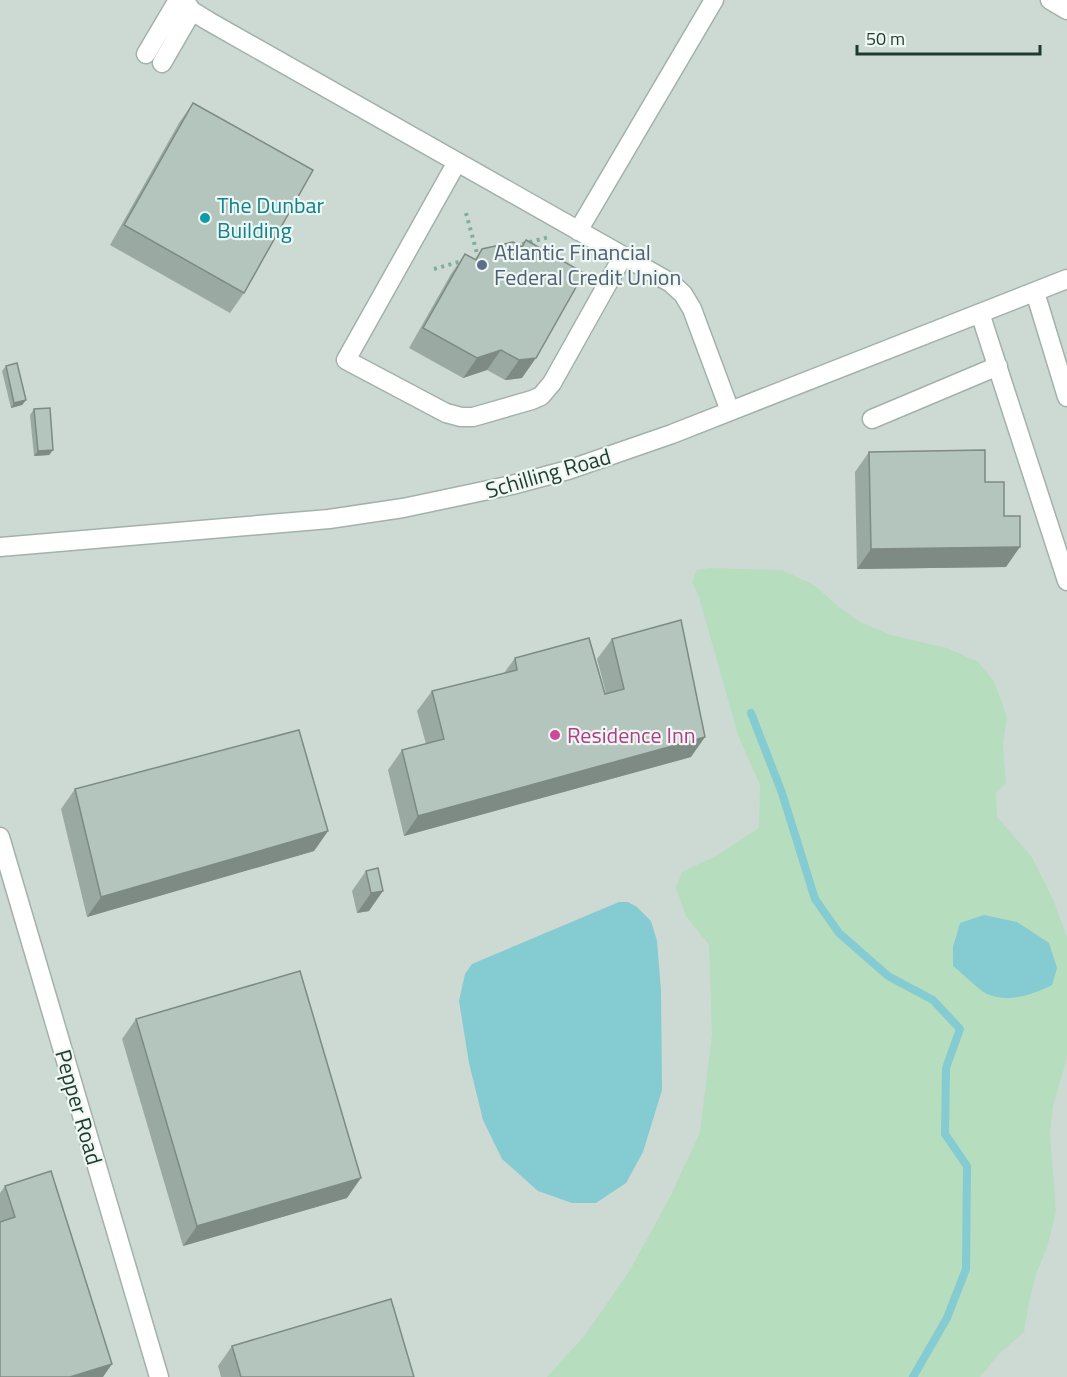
<svg xmlns="http://www.w3.org/2000/svg" width="1067" height="1377" viewBox="0 0 1067 1377" font-family="'Titillium Web',sans-serif">
<style>
.built{fill:#cddad3}
.green{fill:#b6ddbe}
.water{fill:#84cbd2}
.lines{fill:none;stroke-linecap:round;stroke-linejoin:round}
.stream{stroke:#84cbd2;stroke-width:8}
.minor-casing{stroke:#a2b2ab;stroke-width:21}
.path{stroke:#7eaf9c;stroke-width:4;stroke-dasharray:3 4.5;stroke-linecap:butt}
.minor{stroke:#fff;stroke-width:18}
.wall{fill:#9ba9a3}
.shaded-wall{fill:#7e8a84}
.building{fill:#b4c5bd;stroke:#7e8a84;stroke-width:1.5}
.culture-dot{fill:#0f9aa8;stroke:#eff7f2;stroke-width:2}
.service-dot{fill:#5c6f8a;stroke:#eff7f2;stroke-width:2}
.hotel-dot{fill:#d1479c;stroke:#eff7f2;stroke-width:2}
.labels{text-anchor:middle;stroke-width:4.5;stroke-linejoin:round;paint-order:stroke}
.culture-label{font-size:22px;fill:#0d838f;stroke:#eff7f2;text-anchor:start}
.service-label{font-size:22px;fill:#4e5e75;stroke:#eff7f2;text-anchor:start}
.street-label{font-size:22px;fill:#1f3b31;stroke:#eff7f2}
.hotel-label{font-size:22px;fill:#b23c85;stroke:#eff7f2;text-anchor:start}
</style>
<rect width="100%" height="100%" fill="#dfeae4"/>
<path class="built" d="M0,0h1067v1377h-1067z"/>
<path class="green" d="M709,568l73,2 32,15 25,22 21,15 31,13 56,13 31,14 16,19 13,36 -4,29 3,37 -10,10 1,24 35,40 21,42 14,38v121l-14,48 -3,28 6,77 -9,37 -10,23 -8,31 -5,30 -26,23 -18,22h-433l38,-42 45,-65 41,-75 29,-63 12,-98 -3,-89 -23,-29 -10,-28 6,-16 34,-16 43,-28 1,-43 -22,-50 -39,-138 -7,-15 5,-12z"/>
<path class="water" d="M619,902h9l9,5 14,14 6,20 4,50 1,99 -19,62 -17,31 -30,20h-24l-34,-12 -36,-32 -19,-39 -14,-57 -10,-62 6,-27 7,-10z
M984,915l33,7 32,21 8,25 -5,17c-19,10 -45,18 -65,9 -8,-4 -26,-22 -34,-28v-19l7,-24z"/>
<g class="lines">
<path class="stream" d="M751,713l31,80 33,106 24,34 49,43 45,24 27,29 -14,39 -1,66 22,32 -1,103 -19,49 -34,59"/>
<defs>
<path id="minor" d="M184,0l8,11 18,11 461,261 12,11 9,15 38,102
M1050,0l17,10
M146,54l32,-54
M162,63l30,-52
M457,162l-111,198 100,53 15,4h12l59,-17 9,-4 11,-13 71,-127
M578,231l136,-231
M1035,292l32,105
M980,313l87,268
M872,419l126,-53
M0,547l329,-28 74,-11 109,-23 56,-15 104,-36 395,-155
M0,837l159,540"/>
</defs>
<use href="#minor" class="minor-casing"/>
<path class="path" d="M466,213l12,44
M515,246l34,-9
M434,269l28,-8"/>
<use href="#minor" class="minor"/>
</g>
<path class="wall" d="M193,103l51,190 -14,20 -120,-68 69,-122z
M526,240l-4,138 -17,2 -18,-10 -24,8 -54,-30 42,-74 14,-20 10,5 7,-10 39,-3z
M6,366l20,34 -4,5 -11,3 -9,-37z
M34,409l19,41 -4,5 -15,1 -4,-41z
M869,452l116,30 19,34 2,51 -149,2 -2,-97z
M612,639l79,118 -287,79 -16,-66 14,-20 24,-6 -9,-33 15,-20 72,-18 11,-15 90,36 1,-1 -9,-34z
M75,789l253,42 -14,20 -227,66 -26,-108z
M378,868l-9,43 -12,2 -5,-22 14,-20z
M136,1019l211,179 -164,48 -61,-207z
M5,1186l98,191h-103v-184z
M232,1346l182,31h-193l-3,-11z"/>
<path class="shaded-wall" d="M501,350l-14,20 -24,8 14,-20z
M536,358l-14,20 -17,2 14,-20z
M26,400l-4,5 -11,3 3,-5z
M53,450l-4,5 -15,1 4,-5z
M1020,547l-14,20 -149,2 14,-20z
M705,737l-14,20 -287,79 14,-20z
M328,831l-14,20 -227,66 14,-20z
M383,891l-14,20 -12,2 14,-20z
M361,1178l-14,20 -164,48 14,-20z
M112,1364l-9,13h-33z"/>
<path class="building" d="M193,103l120,67 -69,123 -120,-68z
M526,240l58,33 -48,85 -17,2 -18,-10 -24,8 -54,-30 42,-74 11,6 6,-11 31,-7 9,5z
M17,363l9,37 -12,3 -8,-37z
M50,408l3,42 -15,1 -4,-42z
M985,450v32h19v34h16v31l-149,2 -2,-97z
M681,620l24,117 -287,79 -16,-66 42,-11 -12,-48 85,-21 -2,-12 74,-20 16,56 19,-5 -12,-50z
M299,730l29,101 -227,66 -26,-108z
M378,868l5,23 -12,2 -5,-22z
M300,971l61,207 -164,48 -61,-207z
M51,1171l61,193 -42,13h-70v-155l15,-5 -10,-31z
M391,1299l23,78h-173l-9,-31z"/>
<circle class="culture-dot" cx="205" cy="218" r="6"/>
<circle class="service-dot" cx="482" cy="265" r="6"/>
<circle class="hotel-dot" cx="555" cy="735" r="6"/>
<g class="labels">
<g class="culture-label">
<text x="217" y="213">The Dunbar<tspan x="217" dy="25">Building</tspan></text>
</g>
<g class="service-label">
<text x="494" y="260">Atlantic Financial<tspan x="494" dy="25">Federal Credit Union</tspan></text>
</g>
<g class="street-label">
<text transform="translate(548 473) rotate(-16)" y="8">Schilling Road</text>
<text transform="translate(79 1107) rotate(74)" y="8">Pepper Road</text>
</g>
<g class="hotel-label">
<text x="567" y="743">Residence Inn</text>
</g>
</g>
<path d="M857 45v9h183v-9" fill="none" stroke="#1f3b31" stroke-width="3"/>
<text x="866" y="45" font-size="18" fill="#1f3b31" stroke="#eff7f2" stroke-width="4.5" paint-order="stroke">50 m</text>
</svg>
